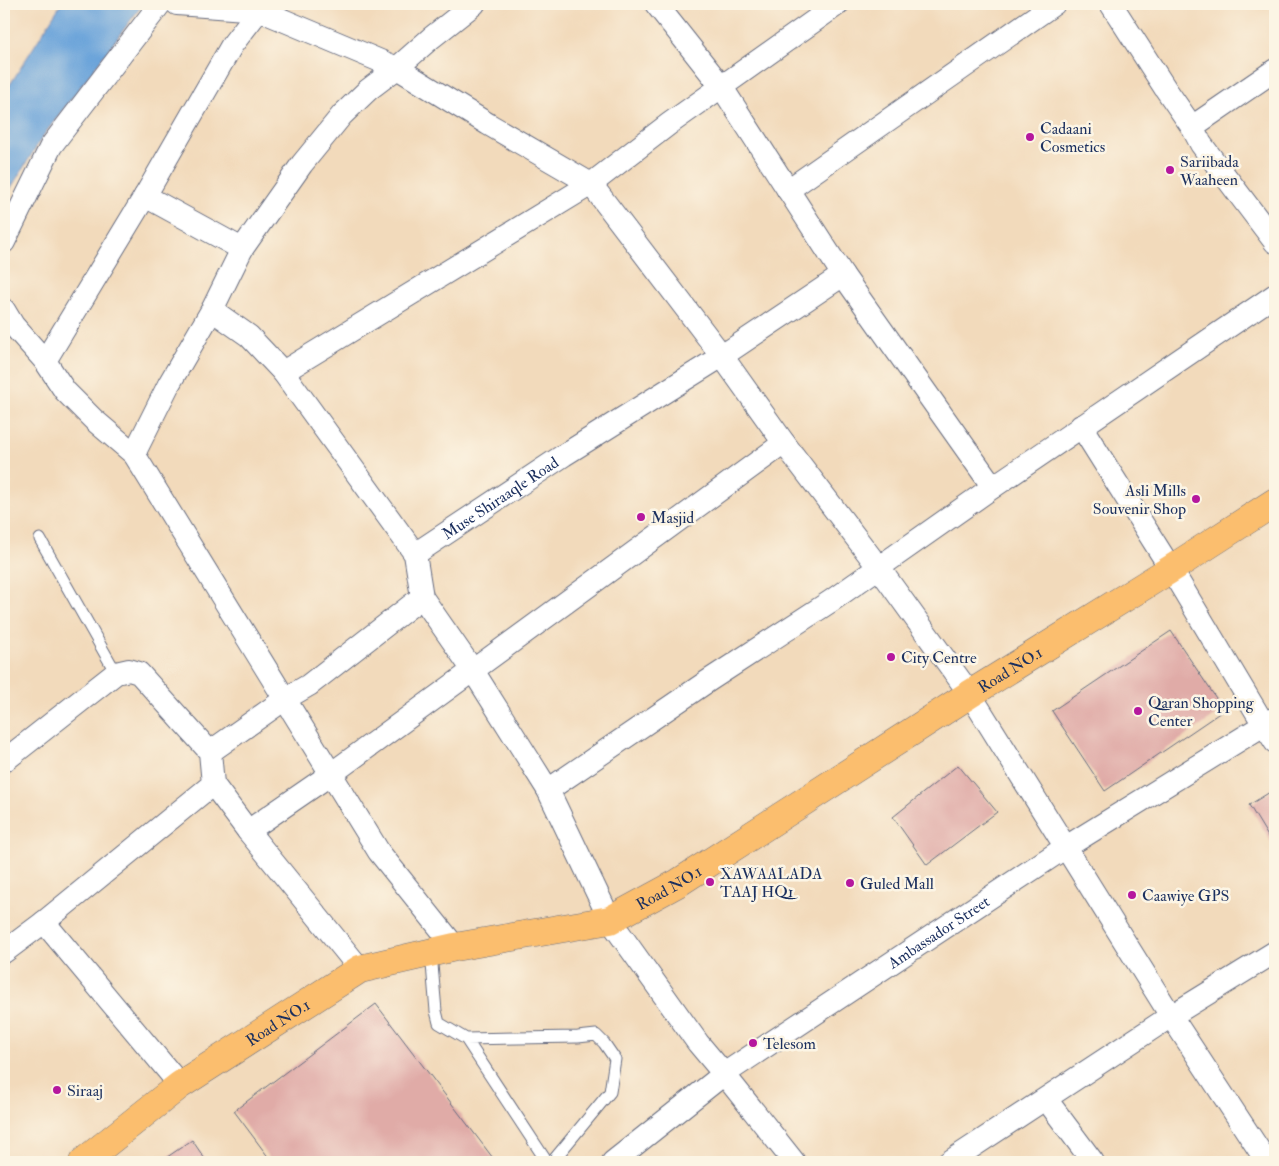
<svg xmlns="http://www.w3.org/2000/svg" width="1279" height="1166" viewBox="0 0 1279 1166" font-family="'IM FELL Double Pica',serif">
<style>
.water{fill:#6ca4da;stroke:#446a9c}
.building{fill:#e0aba7}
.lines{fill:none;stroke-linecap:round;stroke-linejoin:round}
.service-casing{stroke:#666b7f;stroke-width:13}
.minor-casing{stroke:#666b7f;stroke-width:24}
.trunk-casing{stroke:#666b7f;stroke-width:29}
.service{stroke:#fff;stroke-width:11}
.minor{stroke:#fff;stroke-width:22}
.trunk{stroke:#fbbe6e;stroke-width:28}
.poi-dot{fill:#b5179e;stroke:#fcf5e5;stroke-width:2}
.labels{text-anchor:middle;stroke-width:5;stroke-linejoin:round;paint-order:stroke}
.poi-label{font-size:16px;fill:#1b2f5e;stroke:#fcf5e5;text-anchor:start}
.street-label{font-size:16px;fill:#1b2f5e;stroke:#fcf5e5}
</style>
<rect width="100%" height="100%" fill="#fcf5e5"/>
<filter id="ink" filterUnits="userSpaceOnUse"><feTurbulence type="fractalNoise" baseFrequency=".02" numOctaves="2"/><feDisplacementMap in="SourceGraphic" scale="10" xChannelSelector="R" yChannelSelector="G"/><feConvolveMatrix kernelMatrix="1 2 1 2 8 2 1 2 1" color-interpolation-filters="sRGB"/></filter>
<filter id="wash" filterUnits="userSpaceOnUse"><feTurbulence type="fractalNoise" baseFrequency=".0096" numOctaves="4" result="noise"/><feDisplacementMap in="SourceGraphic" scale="20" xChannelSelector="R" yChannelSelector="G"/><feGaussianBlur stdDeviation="1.12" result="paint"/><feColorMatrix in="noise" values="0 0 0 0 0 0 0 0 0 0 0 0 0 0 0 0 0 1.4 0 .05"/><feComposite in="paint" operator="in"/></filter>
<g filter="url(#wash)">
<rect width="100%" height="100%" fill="#f2dabb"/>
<path class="water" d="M61,4h82l-100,132 -39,63v-105z"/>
<g id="blocks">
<path class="building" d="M1171,631l53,79 -119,81 -53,-80z
M958,765l39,47 -70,53 -34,-48z
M1275,789v59l-26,-43z
M376,1004l120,158h-224l-38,-51z
M192,1140l15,22h-47z"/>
</g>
</g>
<g filter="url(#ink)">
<use href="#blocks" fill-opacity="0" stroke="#666b7f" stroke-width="1"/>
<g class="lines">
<defs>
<path id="service" d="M40,539l76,134
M431,953l5,58 3,12 27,16 81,123
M466,1039l112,-2 18,-2 8,8 11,16 -5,33 -58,70"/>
<g id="minor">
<path d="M177,4l82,6 138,58 91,56 103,60 131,172 62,87 95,125 91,126 201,322 96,146"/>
<path d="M656,4l65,82 122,189 150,212"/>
<path d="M1111,4l54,84 27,39 9,17 74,98"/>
<path d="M1192,127l83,-57"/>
<path d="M788,190l266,-186"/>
<path d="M145,196l97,53"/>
<path d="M4,242l47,-96 109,-142"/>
<path d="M4,310l9,15 32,36 20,30 29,29 40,34 245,398 76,95"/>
<path d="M212,310l37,26 34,36 132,182 7,43 50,72 76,121 62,130 88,123 26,31 70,88"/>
<path d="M45,361l100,-165 87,-151 27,-35"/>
<path d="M283,372l308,-188 78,-60 169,-120"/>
<path d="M1081,426l90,143 89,149 15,24"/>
<path d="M134,454l35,-70 43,-74 30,-61 60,-85 40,-49 26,-25 29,-22 34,-30 43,-34"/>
<path id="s1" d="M415,554l149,-99 158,-99 121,-81"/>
<path d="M210,752l75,-53 24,-14 113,-88"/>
<path d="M4,761l112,-88 13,-3 10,3 71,79 3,32 -169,138 -40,30"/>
<path d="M213,784l35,47 112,138"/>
<path d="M548,790l160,-109 123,-80 162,-114 282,-192"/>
<path d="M248,831l83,-57 453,-331"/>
<path d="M44,922l136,163"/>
<path d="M1046,1099l47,63"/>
<path id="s2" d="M613,1162l111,-88 342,-227 209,-129"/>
<path d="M949,1162l222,-146 104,-64"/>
</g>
<g id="trunk">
<path id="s3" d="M83,1162l97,-77 180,-116 95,-22 155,-27 68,-37 292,-189 201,-125 104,-67"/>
</g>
</defs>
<use href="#service" class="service-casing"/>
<use href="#minor" class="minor-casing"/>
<use href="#trunk" class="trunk-casing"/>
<use href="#service" class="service"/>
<use href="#minor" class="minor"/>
<use href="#trunk" class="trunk"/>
</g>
</g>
<g class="poi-dot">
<circle cx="1030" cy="137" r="5"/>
<circle cx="1170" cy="170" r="5"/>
<circle cx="1196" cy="499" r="5"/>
<circle cx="641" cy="517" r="5"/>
<circle cx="891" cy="657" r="5"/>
<circle cx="1138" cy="711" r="5"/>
<circle cx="710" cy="882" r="5"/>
<circle cx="850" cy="883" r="5"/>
<circle cx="1132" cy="895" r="5"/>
<circle cx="753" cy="1043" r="5"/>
<circle cx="57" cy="1090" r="5"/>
</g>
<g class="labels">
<g class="poi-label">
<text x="1040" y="134">Cadaani<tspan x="1040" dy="18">Cosmetics</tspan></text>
<text x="1180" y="167">Sariibada<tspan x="1180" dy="18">Waaheen</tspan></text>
<text x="1186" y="496" text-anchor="end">Asli Mills<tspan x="1186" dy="18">Souvenir Shop</tspan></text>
<text x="651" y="523">Masjid</text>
<text x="901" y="663">City Centre</text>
<text x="1148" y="708">Qaran Shopping<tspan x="1148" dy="18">Center</tspan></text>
<text x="720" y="879">XAWAALADA<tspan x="720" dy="18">TAAJ HQ1</tspan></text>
<text x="860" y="889">Guled Mall</text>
<text x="1142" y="901">Caawiye GPS</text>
<text x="763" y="1049">Telesom</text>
<text x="67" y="1096">Siraaj</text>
</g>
<g class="street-label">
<text dy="6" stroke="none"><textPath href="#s1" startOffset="102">Muse Shiraaqle Road</textPath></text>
<text dy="6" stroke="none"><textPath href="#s3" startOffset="1065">Road NO.1</textPath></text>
<text dy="6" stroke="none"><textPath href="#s3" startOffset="660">Road NO.1</textPath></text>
<text dy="6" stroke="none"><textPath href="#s2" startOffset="399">Ambassador Street</textPath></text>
<text dy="6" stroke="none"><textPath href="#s3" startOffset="240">Road NO.1</textPath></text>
</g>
</g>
<rect width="1279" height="1166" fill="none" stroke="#fcf5e5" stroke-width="20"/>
</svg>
